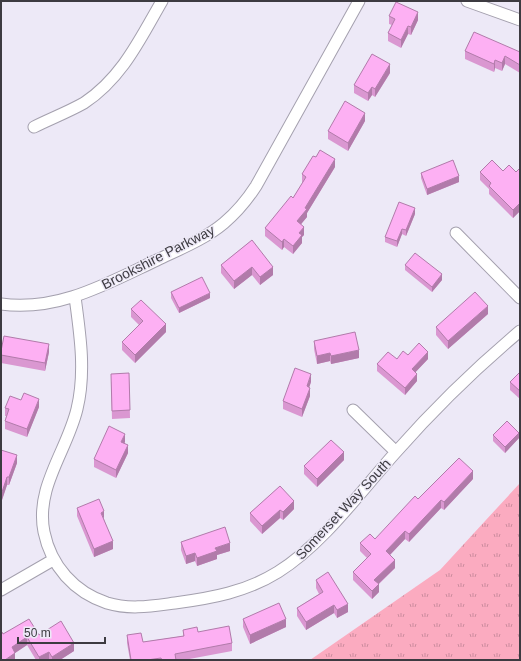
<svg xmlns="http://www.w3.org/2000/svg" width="521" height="661" viewBox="0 0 521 661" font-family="Helvetica,sans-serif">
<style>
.grass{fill:url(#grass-tufts)}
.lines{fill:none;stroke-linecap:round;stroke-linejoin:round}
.minor-casing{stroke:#a4a0ae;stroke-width:13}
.minor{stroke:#fff;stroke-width:11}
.wall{fill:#da97d1}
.shaded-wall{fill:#b17baa}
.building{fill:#fdb0f3;stroke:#b17baa}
.labels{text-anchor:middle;stroke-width:3;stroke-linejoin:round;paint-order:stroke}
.street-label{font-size:14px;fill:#3d3b41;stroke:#ede9f7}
</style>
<defs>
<pattern id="grass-tufts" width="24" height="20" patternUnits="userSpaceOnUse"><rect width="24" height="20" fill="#fbabc0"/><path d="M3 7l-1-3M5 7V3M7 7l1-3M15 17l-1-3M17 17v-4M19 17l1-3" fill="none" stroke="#cc8c9e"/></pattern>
</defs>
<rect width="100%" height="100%" fill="#ede9f7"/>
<path class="grass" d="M520,483v177h-210l130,-90z"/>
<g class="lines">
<defs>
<path id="minor" d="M467,1l53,19
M34,127c16,-8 34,-15 50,-24 38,-25 56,-64 78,-102
M456,233l64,65
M75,297c5,37 11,75 2,112 -10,42 -42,78 -33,123 7,34 30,60 63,71 23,7 45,3 68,0 37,-5 71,-11 103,-31 46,-29 82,-80 118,-120 38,-43 80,-84 124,-121
M1,304c57,8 107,-21 156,-44 23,-11 48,-21 67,-37 13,-11 23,-23 32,-37l103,-185
M353,410l43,42
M1,590l52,-30"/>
</defs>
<use href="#minor" class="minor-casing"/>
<use href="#minor" class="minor"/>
</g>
<path class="wall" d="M389,16l29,4 -7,15 -3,-1 -7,14 -13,-7v-8l4,-8 -3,-1z
M465,51l55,1v21l-15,-9 -3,7 -7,-3 -1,4 -29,-13z
M390,73l-15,24 -3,-2 -4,6 -14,-8v-8z
M365,121l-17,30 -20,-12v-8z
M335,167l-28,46v4l-6,7 3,11 -2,2v6l-9,11 -9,-7 -2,3 -17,-14v-8l28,-30 10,-16h-1v-8z
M520,168v43l-7,7 -24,-24v-5l-9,-9v-8l23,-1 13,1z
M421,173l38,9 -32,13 -6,-17z
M415,214l-9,22 -4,-2 -5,13 -12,-5v-5z
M252,240l21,35 -13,10 -8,-10 -18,14 -13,-16v-8z
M405,265l37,15 -10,12 -27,-22z
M171,292l39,6 -31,15 -8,-15z
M131,309l35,23 -31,31 -13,-13v-8l17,-17 -8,-8z
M488,314l-40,35 -12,-14v-8z
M314,341l45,17 -28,6 -1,-3 -13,3 -3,-15z
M1,351l48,1 -4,19 -44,-8z
M408,355l20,4 -13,13 2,9 -12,14 -28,-24v-7l20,-5z
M520,372v27l-10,-9v-8z
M129,373l1,45 -18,1 -1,-37z
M311,382l-2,5 1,9 -8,21 -19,-8v-8z
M39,407l-12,30 -22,-8v-8l1,-5h-1v-8z
M493,435l26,3 -14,15 -12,-12z
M125,442l-1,2 4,9 -12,25 -22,-11v-8z
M1,450l16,13 -8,22h-2l-5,15h-1z
M344,460l-27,27 -13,-13v-8z
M473,479l-29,31 -3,-2 -32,34 -4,-3 -15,16 5,13 -16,16v8l-7,7 -19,-19v-8l14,-14 -7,-7v-8l15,-4 43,-40z
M280,486l14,23 -11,11 -3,-2 -18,16 -12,-13v-8z
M77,508l27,11 9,30 -19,8 -17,-41z
M181,542l49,9 -13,4v4l-20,7 -2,-5 -9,3 -5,-14z
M316,580l32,32 -11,6 -3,-5 -28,17 -9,-14v-8l22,-14 -3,-6z
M243,619l43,8 -36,17 -7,-17z
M183,630l15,2 34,11v8l-48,9h-54l-3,-17v-8l16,7 40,-6z
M3,634l36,1 35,16 -14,9h-24l-9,-15 -12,8v7z"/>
<path class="shaded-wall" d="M418,12v8l-7,15v-8z
M408,26v8l-7,14v-8z
M505,56v8l-3,7v-8z
M495,60v8l-1,4v-8z
M390,64v9l-15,24v-8z
M372,87v8l-4,6v-8z
M365,113v8l-17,30v-8z
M335,159v8l-28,46v4l-10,12v-8z
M459,176v6l-32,13v-6z
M520,203v8l-7,7v-8z
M415,208v6l-9,22v-6z
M304,227v8l-2,2v6l-9,11v-8l6,-13z
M402,229v5l-5,13v-6z
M284,239v8l-2,3v-8z
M252,267v8l-18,14v-8z
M273,267v8l-13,10v-8z
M442,274v6l-10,12v-5z
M210,293v5l-31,15v-5z
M488,306v8l-40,35v-8z
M166,324v8l-31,31v-8z
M49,344v8l-4,19v-8z
M359,350v8l-28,6v-8z
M428,352v7l-16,17v-7z
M330,353v8l-13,3v-8z
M311,374v8l-4,12v-8z
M417,374v7l-12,14v-7z
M310,388v8l-8,21v-8z
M39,399v8l-12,30v-8z
M519,433v5l-14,15v-6z
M125,434v8l-4,8v-8z
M128,445v8l-12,25v-8z
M344,452v8l-27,27v-8z
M17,455v8l-8,22v-8z
M473,471v8l-29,31v-8z
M7,477v8l-5,15v-8z
M441,500v8l-32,34v-8z
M294,501v8l-11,11v-8z
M280,510v8l-18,16v-8z
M104,511v8l-3,-6z
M405,531v8l-19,20v-8z
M113,541v8l-19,8v-8z
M230,543v8l-13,4v4l-20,7v-8l18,-10z
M195,553v8l-9,3v-8z
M395,560v8l-21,20v-8z
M379,584v8l-7,7v-8z
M348,604v8l-11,6v-8z
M334,605v8l-28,17v-8z
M286,619v8l-36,17v-9z
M27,637v8l-15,10v-8z
M74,643v8l-14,9h-8v-3z
M49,652v8h-10v-3z
M15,653v7h-10z"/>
<path class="building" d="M396,2l22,10 -7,15 -3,-1 -7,14 -13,-7 7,-14 -6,-3z
M474,32l46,20v13l-15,-9 -3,7 -7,-3 -1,4 -29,-13z
M372,54l18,10 -15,25 -3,-2 -4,6 -14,-8z
M345,101l20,12 -17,30 -20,-12z
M320,150l15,9 -30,49 2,1 -10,12 7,6 -5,6 3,2 -9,11 -9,-7 -2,3 -17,-14 26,-32 2,2 13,-21 -4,-3 11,-18 3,1z
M453,160l6,16 -32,13 -6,-16z
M492,160l11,11 6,-6 7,7 4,-4v35l-7,7 -24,-24 2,-3 -11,-11z
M399,202l16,6 -9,22 -4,-1 -5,12 -12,-4z
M252,240l21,27 -13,10 -8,-10 -18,14 -13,-16z
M415,253l27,21 -10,13 -27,-22z
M202,277l8,16 -31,15 -8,-16z
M475,292l13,14 -40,35 -12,-14z
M141,300l25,24 -31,31 -13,-13 21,-21 -12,-12z
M355,332l4,18 -28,6 -1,-3 -13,3 -3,-15z
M4,336l45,8 -4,19 -44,-8v-4z
M419,343l9,9 -16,17 5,5 -12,14 -28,-24 11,-12 9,7 6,-8 5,4z
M295,368l16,6 -4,12 3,2 -8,21 -19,-8z
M520,372v19l-10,-9z
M129,373l1,37 -18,1 -1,-37z
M24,393l15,6 -12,30 -22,-8 4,-12 -4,-1 5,-12 11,4z
M507,421l12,12 -14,14 -12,-12z
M109,426l16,8 -4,8 7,3 -12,25 -22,-11z
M331,440l13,12 -27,27 -13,-13z
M1,450l16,5 -8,22h-2l-5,15h-1z
M459,458l14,13 -29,31 -3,-2 -32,34 -4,-3 -19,20 9,9 -21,20 5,4 -7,7 -19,-19 18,-18 -11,-11 10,-9 5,5 40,-43 3,3z
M280,486l14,15 -11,11 -3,-2 -18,16 -12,-13z
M99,499l5,12 -3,2 12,28 -19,8 -17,-41z
M225,527l5,16 -15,5 2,3 -20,7 -2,-5 -9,3 -5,-14z
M328,572l20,32 -11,6 -3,-5 -28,17 -9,-14 26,-16 -7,-12z
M279,603l7,16 -36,16 -7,-16z
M29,619l10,16 22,-14 13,22 -22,14 -3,-5 -10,5 -12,-20 -15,10 3,6 -10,7h-4v-27l1,-1 1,2z
M229,626l3,17 -57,11 1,6h-14l-1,-2 -14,2h-16l-4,-25 14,-2 2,9 41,-6 -1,-6 14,-3 1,5z"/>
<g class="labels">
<g class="street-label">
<text transform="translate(158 257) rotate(-27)" y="5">Brookshire Parkway</text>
<text transform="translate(343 509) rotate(-47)" y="5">Somerset Way South</text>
</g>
</g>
<rect width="521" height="661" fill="none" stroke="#3d3b41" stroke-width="4"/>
<path d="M18 637v6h87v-6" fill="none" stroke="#3d3b41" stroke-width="2"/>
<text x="24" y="637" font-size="12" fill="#3d3b41" stroke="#ede9f7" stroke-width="3" paint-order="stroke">50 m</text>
</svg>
